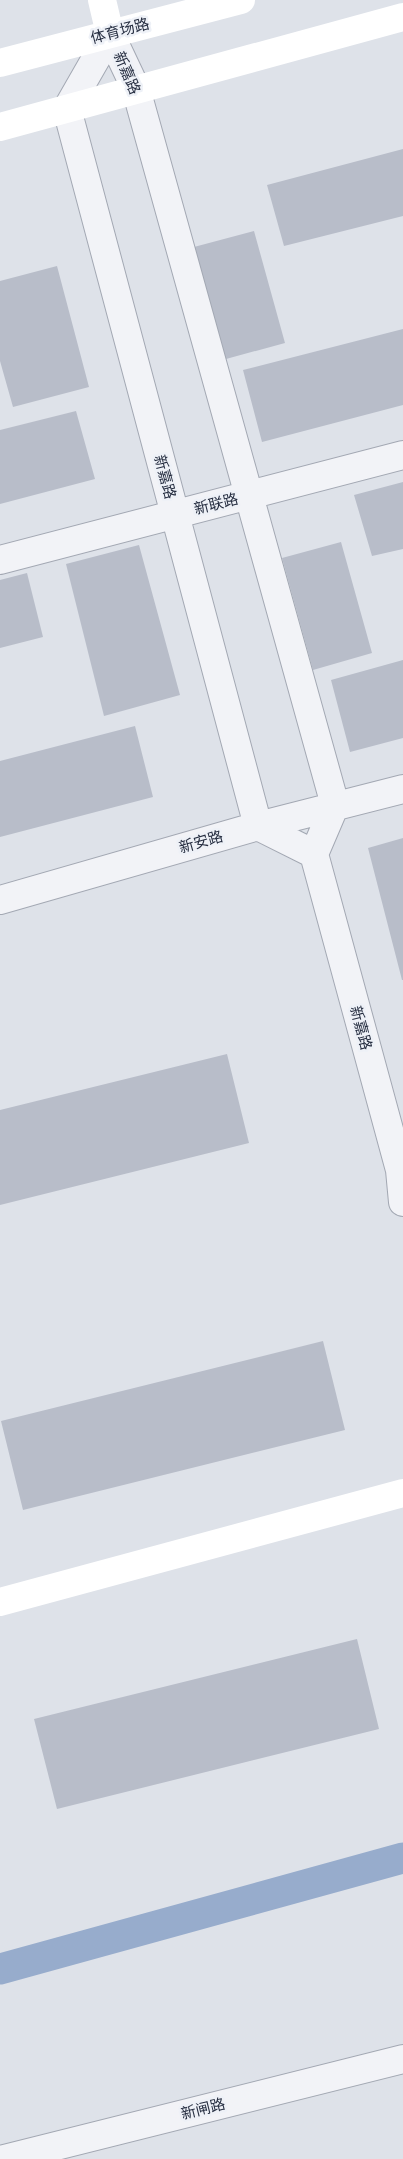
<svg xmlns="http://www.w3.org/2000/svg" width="403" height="2159" viewBox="0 0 403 2159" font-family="'Nunito Sans','Noto Sans SC',sans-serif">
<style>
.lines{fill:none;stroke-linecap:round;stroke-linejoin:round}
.canal{stroke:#97accc;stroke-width:31}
.building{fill:#b8bdc9}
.street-casing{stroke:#a3a8b3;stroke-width:30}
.street{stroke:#f2f3f7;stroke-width:28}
.secondary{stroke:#fff;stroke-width:28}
.labels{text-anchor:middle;stroke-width:5;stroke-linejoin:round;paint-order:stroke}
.street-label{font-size:15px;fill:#262e41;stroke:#eef1f7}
</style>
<rect width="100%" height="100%" fill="#dee2e9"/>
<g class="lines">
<path class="canal" d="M0,1969l403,-111"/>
</g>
<path class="building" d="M403,149v67l-119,30 -17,-61z
M254,231l31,112 -59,16 -32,-112z
M57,266l32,121 -76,20 -13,-46v-80z
M403,329v76l-141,37 -19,-72z
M76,411l19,68 -95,25v-74z
M403,482v67l-31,7 -18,-61z
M341,542l31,111 -59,17 -31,-112z
M139,545l41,150 -76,21 -38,-152z
M27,573l16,64 -43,11v-68z
M403,660v78l-53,14 -19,-72z
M135,726l18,71 -153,40v-76z
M403,838v142h-1l-34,-132z
M227,1054l22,89 -249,62v-95z
M323,1341l22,89 -322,80 -22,-89z
M357,1639l22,90 -322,80 -23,-90z"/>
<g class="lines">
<defs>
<path id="street" d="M110,34l26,55 199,716 -21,49 86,316 3,32
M110,34l-43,75 191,717 56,28
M0,560l403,-105
M0,900l258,-74 145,-37
M4,2159l399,-100"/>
</defs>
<use href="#street" class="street-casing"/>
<use href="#street" class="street"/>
<path class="secondary" d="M102,0l8,34
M0,63l241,-63
M0,127l403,-110
M0,1602l403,-109"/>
</g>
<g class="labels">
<g class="street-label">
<text transform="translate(120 31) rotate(-15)" y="5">体育场路</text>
<text transform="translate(127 73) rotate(67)" y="5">新嘉路</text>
<text transform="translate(165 477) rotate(75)" y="5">新嘉路</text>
<text transform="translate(216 504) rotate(-14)" y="5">新联路</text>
<text transform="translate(201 842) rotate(-16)" y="5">新安路</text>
<text transform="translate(361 1028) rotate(75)" y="5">新嘉路</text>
<text transform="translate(203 2109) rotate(-14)" y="5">新闸路</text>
</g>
</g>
</svg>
